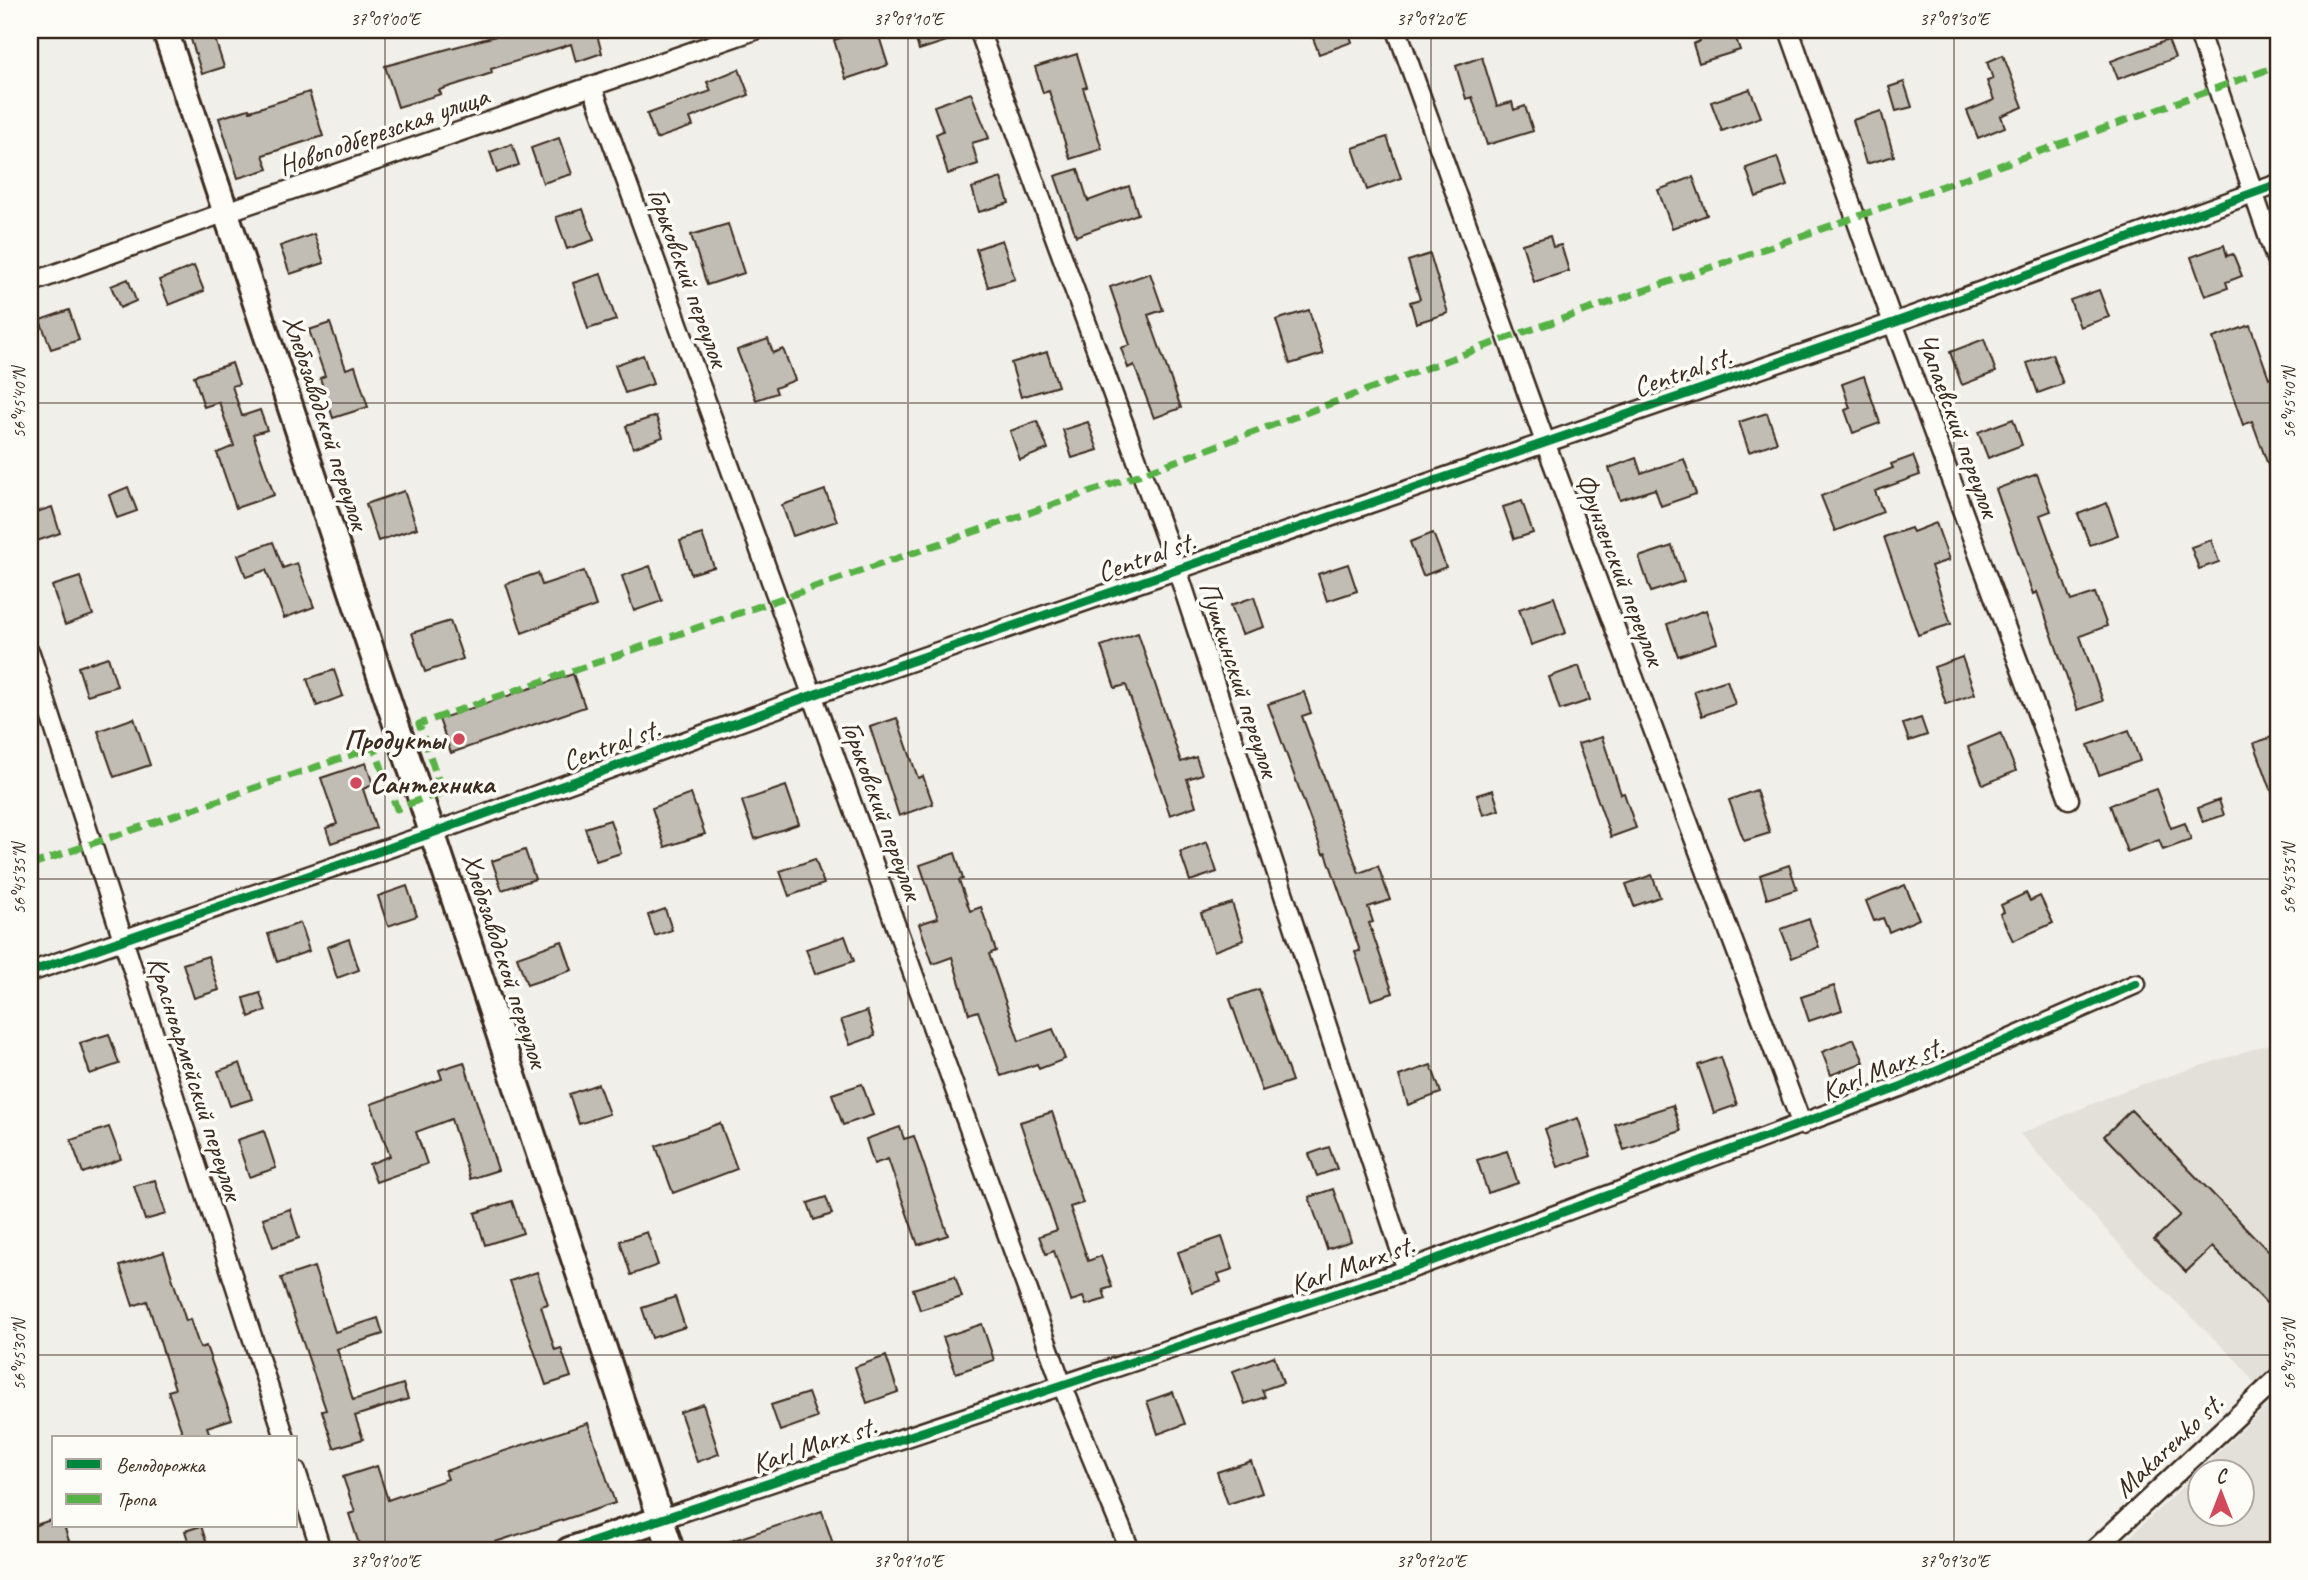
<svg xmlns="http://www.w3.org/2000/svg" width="2308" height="1580" viewBox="0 0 2308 1580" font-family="Caveat,sans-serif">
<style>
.built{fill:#e3e0da;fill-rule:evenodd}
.building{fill:#c1bcb4;stroke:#3b2a1e;stroke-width:2}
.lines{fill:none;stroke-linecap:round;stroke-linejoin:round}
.street-casing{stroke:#3b2a1e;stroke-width:23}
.secondary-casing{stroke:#3b2a1e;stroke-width:30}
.street{stroke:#fdfcf7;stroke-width:18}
.secondary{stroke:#fdfcf7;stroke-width:24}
.quiet{stroke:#57b245;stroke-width:7;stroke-dasharray:14 7;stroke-linecap:butt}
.cycleway-casing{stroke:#fdfcf7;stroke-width:13}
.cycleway{stroke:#00873e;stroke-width:9}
.ticks{fill:none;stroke:#3b2a1e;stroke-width:2;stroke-opacity:0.45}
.poi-dot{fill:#d1495b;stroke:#fdfcf7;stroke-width:2.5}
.labels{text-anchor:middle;stroke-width:7;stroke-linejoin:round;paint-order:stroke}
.street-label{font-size:28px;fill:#3b2a1e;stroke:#fdfcf7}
.poi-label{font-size:28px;font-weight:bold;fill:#3b2a1e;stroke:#fdfcf7;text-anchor:end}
.neatline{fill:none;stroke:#3b2a1e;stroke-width:2.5}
.ticks-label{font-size:18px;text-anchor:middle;fill:#3b2a1e}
</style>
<rect width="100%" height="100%" fill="#f1efea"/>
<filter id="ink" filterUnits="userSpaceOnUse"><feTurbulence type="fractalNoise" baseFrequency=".0143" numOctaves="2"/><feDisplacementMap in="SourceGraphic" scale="14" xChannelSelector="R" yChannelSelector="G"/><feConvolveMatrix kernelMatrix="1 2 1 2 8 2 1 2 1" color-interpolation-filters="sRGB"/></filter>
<g filter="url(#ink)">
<path class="built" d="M2278,1041v322l-22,22 -17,-22 -101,-98 -118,-131 108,-45z
M2278,1395v155h-162zM2200,1472h42v42h-42z"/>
<path class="building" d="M188,30h24l12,37 -22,7z
M518,30h85l1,3 -7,2 5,18 -26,9 -5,-18 -80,25 1,4 -53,17 2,4 -43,13 -13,-41z
M866,30h11l11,35 -42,14 -12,-39z
M913,30h55v4l-49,16z
M1310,30h38l4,12 -33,12z
M1697,30h36l7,20 -41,13 -6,-19 7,-3z
M2168,40l7,18 -57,21 -7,-18z
M1077,54l10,33 -4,1 19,61 -32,10 -21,-68 -6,2 -8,-26z
M2003,55l20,52 -22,9 4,11 -27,11 -11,-27 27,-11 -7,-19 6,-2 -6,-17z
M1482,57l15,49 15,-4 2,8 11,-4 8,25 -46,14 -15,-48 -6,2 -10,-33z
M739,69l10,26 -59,23 3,8 -37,13 -9,-25 64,-23 -4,-9z
M1904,82l8,25 -16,4 -7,-24z
M1750,89l11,28 -39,14 -11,-29z
M309,92l14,44 -60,19 5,14 -30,9 -19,-60 30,-9 1,2z
M971,93l18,45 -17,5 6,21 -30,10 -12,-40 7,-3 -9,-25z
M1881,111l13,45 -28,8 -13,-44z
M1387,137l14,41 -34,12 -14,-42z
M559,138l13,36 -29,9 -12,-35z
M512,144l7,21 -22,8 -7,-21z
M1777,157l10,29 -31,11 -10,-29z
M1078,169l10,32 41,-15 9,28 -62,22 -21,-60z
M1693,177l14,38 -35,13 -14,-38z
M1001,178l8,25 -30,9 -7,-24z
M583,209l11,31 -27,9 -11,-32z
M728,224l16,49 -37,12 -16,-50z
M314,234l10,29 -34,11 -10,-28z
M1550,236l3,11 8,-2 8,26 -35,11 -12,-38z
M1002,240l13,39 -27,8 -12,-38z
M2224,245l3,11 6,-2 9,22 -16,6 2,6 -23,8 -14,-39z
M1430,254l18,59 -32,10 -6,-21 10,-3 -12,-38z
M194,266l10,25 -35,14 -10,-25z
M1150,273l13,37 -15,5 33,93 -27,10 -20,-53 -6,3 -7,-20 9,-3 -20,-58z
M601,274l15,46 -28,9 -15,-46z
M128,279l8,22 -16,7 -9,-22z
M2099,290l10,27 -29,10 -10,-27z
M69,310l10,30 -28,9 -11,-29z
M1309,310l14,44 -33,10 -14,-44z
M330,323l16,46 9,-3 13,41 -35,11 -13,-40 5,-2 -16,-46z
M2250,325l19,53 3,-1 6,18v92h-2l-24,-66 -9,4 -30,-87z
M768,339l5,14 10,-4 12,31 -20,8 2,5 -21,7 -19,-50z
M1984,339l12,33 -34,13 -12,-33z
M1047,352l11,34 -37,11 -10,-34z
M2052,354l11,30 -25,9 -11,-30z
M643,355l10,29 -28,9 -10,-28z
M232,363l7,21 -7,2 10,30 18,-6 7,20 -14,4 21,61 -38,13 -19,-55 17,-7 -15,-44 -15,5 -10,-31z
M1864,376l16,47 -27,10 -8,-23 5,-2 -8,-24z
M1767,413l10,29 -28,10 -10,-30z
M656,416l7,21 -30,11 -7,-22z
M2013,419l9,26 -34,13 -10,-26z
M1037,421l11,28 -28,11 -10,-29z
M1088,422l10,28 -26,8 -9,-28z
M1913,456l7,19 -45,16 8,21 -48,19 -14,-35 72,-28 -2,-4z
M1636,458l5,15 43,-14 12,35 -35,12 -6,-17 -35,11 -11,-32z
M2037,474l14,37 -11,4 31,86 24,-8 12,33 -27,10 23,65 -25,9 -41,-118 -4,2 -37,-105z
M128,487l9,24 -20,7 -8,-23z
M825,490l12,31 -44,15 -11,-31z
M404,491l13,37 -39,13 -12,-37z
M1522,501l11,32 -19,6 -11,-32z
M2107,503l11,32 -28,10 -12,-31z
M52,507l8,26 -26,9 -4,-14v-14z
M1936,523l13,37 -18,6 20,58 -33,11 -34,-98 27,-9 2,4z
M1433,533l13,34 -23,9 -13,-34z
M702,534l12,33 -23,7 -11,-33z
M2211,540l8,22 -20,7 -8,-22z
M273,542l10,26 14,-5 17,44 -30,11 -18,-48 -20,7 -8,-22z
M1672,546l12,35 -33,11 -12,-35z
M1348,564l9,27 -30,10 -9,-27z
M650,566l12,35 -28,10 -12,-35z
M584,571l12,35 -74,27 -16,-49 32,-11 4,12z
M80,577l13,38 -28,10 -13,-39z
M1254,597l10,30 -22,7 -11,-29z
M1554,597l12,36 -35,12 -12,-36z
M1706,610l11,33 -39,13 -11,-32z
M450,621l13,38 -38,13 -13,-39z
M1138,633l43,129 15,-5 6,17 -15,5 9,27 -26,9 -44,-130 -11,3 -14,-42z
M108,657l9,29 -30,9 -9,-28z
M1962,657l13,37 -29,10 -12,-37z
M1579,666l11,34 -30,10 -11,-33z
M334,670l9,26 -26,10 -10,-27z
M573,674l12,33 -134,46 -12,-34z
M1727,680l8,24 -33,12 -8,-25z
M1304,692l7,21 -9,3 57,157 19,-7 12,34 -22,7 5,15 -4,1 24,70 -22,7 -16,-48 5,-1 -34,-98 -3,1 -55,-150z
M134,718l16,47 -36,12 -16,-46z
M897,718l21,60 5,-2 10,28 -34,12 -29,-89z
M1921,718l6,17 -18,6 -6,-17z
M2129,730l11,31 -41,14 -11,-30z
M2001,733l15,38 -33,14 -15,-38z
M2278,735v68h-2l-22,-60z
M1602,737l19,57 3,-1 12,35 -25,9 -33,-93z
M366,763l7,22 -10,4 13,39 -45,15 -5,-15 11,-4 -16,-46z
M786,786l13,38 -44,15 -13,-38z
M2156,789l15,39 14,-5 6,17 -28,10 -4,-10 -32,12 -17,-47z
M1493,790l6,20 -16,5 -6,-20z
M1756,790l14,43 -26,8 -15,-41z
M691,794l14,40 -40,13 -13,-39z
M2219,800l5,15 -21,7 -5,-14z
M610,820l11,33 -25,8 -11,-33z
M1207,842l10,30 -27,9 -10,-29z
M525,850l10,29 -33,11 -10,-29z
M955,853l8,26 -4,1 11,31 11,-4 15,44 -7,3 30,87 34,-12 12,30 -26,10 -2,-5 -36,12 -23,-65 -9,3 -17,-57 -19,7 -14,-40 19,-6 -18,-53z
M815,859l9,25 -35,12 -9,-25z
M1789,865l8,24 -30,10 -7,-24z
M1652,875l8,22 -26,9 -8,-22z
M1905,885l14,34 -30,13 -6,-14 -9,3 -8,-20z
M407,886l10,30 -29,10 -10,-30z
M2026,893l4,8 10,-5 13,27 -40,18 -13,-27 4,-2 -3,-7z
M1232,903l12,37 -30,11 -13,-38z
M665,909l7,21 -17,6 -7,-21z
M1809,919l10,28 -27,11 -11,-29z
M300,923l9,28 -32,11 -9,-28z
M845,936l9,25 -39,13 -9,-25z
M349,939l10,31 -22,8 -10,-31z
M562,941l10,29 -45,15 -10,-28z
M208,956l11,34 -25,8 -11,-34z
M1834,986l8,24 -33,11 -8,-24z
M1259,989l33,92 -30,10 -32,-92z
M260,993l6,18 -17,6 -5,-19z
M867,1011l8,25 -25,9 -9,-25z
M109,1034l10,30 -29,10 -10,-31z
M1854,1039l10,23 -33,13 -9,-23z
M1721,1057l16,48 -23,8 -16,-48z
M464,1062l34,108 -28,9 -19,-60 -35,13 11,32 -51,18 -7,-18 21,-8 -19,-52 71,-25 -3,-9z
M240,1063l12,36 -22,7 -12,-35z
M1431,1065l10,28 -33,12 -9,-29z
M598,1084l11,30 -30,10 -10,-30z
M862,1084l11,31 -30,10 -11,-31z
M1673,1105l8,26 -57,19 -9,-26z
M2131,1110l147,151v54l-66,-68 -26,25 -32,-32 26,-25 -76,-79z
M1052,1112l31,91 -13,4 18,54 13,-5 11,31 -9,3 3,9 -20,6 -3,-8 -12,4 -17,-50 -8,3 -7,-18 18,-6 -37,-108z
M1578,1118l13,38 -33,11 -13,-38z
M720,1123l17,46 -64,24 -17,-47z
M109,1127l12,32 -38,14 -12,-33z
M900,1127l4,12 10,-3 34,99 -30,10 -30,-86 -14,5 -8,-25z
M264,1131l12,37 -27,9 -12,-37z
M1329,1147l8,22 -20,7 -8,-22z
M1507,1151l11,32 -30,10 -11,-33z
M155,1180l11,34 -21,6 -11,-34z
M1333,1189l18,52 -24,8 -18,-52z
M826,1197l6,17 -18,6 -6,-17z
M512,1201l11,32 -38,12 -10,-32z
M290,1209l9,29 -26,9 -10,-29z
M647,1232l11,33 -27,10 -11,-34z
M1222,1237l11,32 -15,5 3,8 -29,10 -14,-40z
M164,1252l22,69 4,-2 10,29 6,-2 26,73 -25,8 4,11h-27l-16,-47 7,-2 -28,-88 -14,5 -13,-40z
M314,1267l21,65 43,-14 5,16 -46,15 16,51 50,-16 5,15 -53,17 8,23 -29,9 -12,-37 4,-1 -45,-132z
M537,1272l11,32 -7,2 14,44 6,-2 10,29 -25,8 -36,-104z
M955,1276l7,21 -42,13 -7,-21z
M675,1297l10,30 -33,11 -10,-30z
M982,1324l12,36 -38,13 -13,-36z
M886,1356l12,36 -31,11 -12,-36z
M1274,1356l9,27 -21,7 3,7 -20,7 -12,-33z
M1173,1392l12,32 -27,10 -11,-33z
M808,1393l9,25 -37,13 -9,-26z
M703,1404l16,50 -22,8 -17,-50z
M588,1423l27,80 -144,47 -2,-8 -23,8h-85l-12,-36 6,-2 -12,-35 34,-11 11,34 60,-21 -3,-8z
M1251,1461l11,32 -34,11 -11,-32z
M822,1511l12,36 -10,3h-111v-3z
M54,1519v7h10l8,24h-36l-6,-23z
M201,1526l6,18 -16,6 -6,-19z"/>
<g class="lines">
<defs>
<path id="street" d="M979,30l198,539 230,701
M1397,30l148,412 257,683
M1789,30l104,293 176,476
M2198,30l80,235
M592,86l470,1299 68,165
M30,283l196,-71 529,-182
M30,653l255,785
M30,972l402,-139 381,-138 1080,-372 385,-139
M296,1471l25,79
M661,1519l746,-249 493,-183 236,-103
M2094,1550l184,-172"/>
<path id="secondary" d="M165,30l506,1520
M569,1550l92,-31"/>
</defs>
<use href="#street" class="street-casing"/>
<use href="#secondary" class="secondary-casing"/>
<use href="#street" class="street"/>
<use href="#secondary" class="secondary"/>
<path class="quiet" d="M30,865l344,-118 23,62 24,-10 22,-5 -24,-70 722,-250 366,-136 349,-121 422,-151"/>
<defs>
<path id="cycleway" d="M30,972l402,-139 381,-138 1080,-372 385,-139
M569,1550l838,-280 493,-183 236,-103"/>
</defs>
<use href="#cycleway" class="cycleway-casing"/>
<use href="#cycleway" class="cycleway"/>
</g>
</g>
<path class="ticks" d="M385,30v1520M908,30v1520M1431,30v1520M1954,30v1520M30,403h2248M30,879h2248M30,1355h2248"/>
<g class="poi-dot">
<circle cx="459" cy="739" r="7"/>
<circle cx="356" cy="783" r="7"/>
</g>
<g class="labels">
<g class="street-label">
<text transform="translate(383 130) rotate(-19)" y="10">Новоподберезская улица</text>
<text transform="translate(689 277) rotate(70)" y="10">Горьковский переулок</text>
<text transform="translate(1682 371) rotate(-19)" y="10">Central st.</text>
<text transform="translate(327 422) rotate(72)" y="10">Хлебозаводской переулок</text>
<text transform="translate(1959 425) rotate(70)" y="10">Чапаевский переулок</text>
<text transform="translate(1146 556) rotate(-19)" y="10">Central st.</text>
<text transform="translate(1621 569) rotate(69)" y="10">Фрунзенский переулок</text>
<text transform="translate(1240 679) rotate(72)" y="10">Пушкинский переулок</text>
<text transform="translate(611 744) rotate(-20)" y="10">Central st.</text>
<text transform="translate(883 810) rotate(70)" y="10">Горьковский переулок</text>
<text transform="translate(506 960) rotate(72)" y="10">Хлебозаводской переулок</text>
<text transform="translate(1882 1068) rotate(-22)" y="10">Karl Marx st.</text>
<text transform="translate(196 1078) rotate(72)" y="10">Красноармейский переулок</text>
<text transform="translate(1352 1264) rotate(-19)" y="10">Karl Marx st.</text>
<text transform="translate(814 1444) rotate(-18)" y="10">Karl Marx st.</text>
<text transform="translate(2168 1445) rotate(-43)" y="10">Makarenko st.</text>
</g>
<g class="poi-label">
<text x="445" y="749">Продукты</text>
<text x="370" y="793" text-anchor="start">Сантехника</text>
</g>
</g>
<rect width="2308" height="1580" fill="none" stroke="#fdfcf7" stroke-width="77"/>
<rect x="52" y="1436" width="245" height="91" fill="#fdfcf7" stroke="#afa8a0" stroke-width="2"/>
<rect x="66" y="1459" width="35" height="10" fill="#00873e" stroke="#afa8a0" stroke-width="2"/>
<text x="116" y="1472" font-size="21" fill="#3b2a1e">Велодорожка</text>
<rect x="66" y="1494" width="35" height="10" fill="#57b245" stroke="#afa8a0" stroke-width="2"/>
<text x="116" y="1506" font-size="21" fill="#3b2a1e">Тропа</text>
<g transform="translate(2221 1493)"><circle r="33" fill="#fdfcf7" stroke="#afa8a0" stroke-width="2"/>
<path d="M0-5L12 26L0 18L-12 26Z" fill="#d1495b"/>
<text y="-10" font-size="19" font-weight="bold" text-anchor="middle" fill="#3b2a1e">С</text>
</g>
<rect x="38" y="38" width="2232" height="1504" class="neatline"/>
<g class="ticks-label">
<text x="385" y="25">37°09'00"E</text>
<text x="908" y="25">37°09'10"E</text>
<text x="1431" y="25">37°09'20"E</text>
<text x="1954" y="25">37°09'30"E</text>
<text transform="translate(19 403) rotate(-90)" y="6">56°45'40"N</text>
<text transform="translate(2289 403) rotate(-90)" y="6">56°45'40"N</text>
<text transform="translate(19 879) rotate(-90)" y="6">56°45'35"N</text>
<text transform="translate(2289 879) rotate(-90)" y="6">56°45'35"N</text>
<text transform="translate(19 1355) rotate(-90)" y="6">56°45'30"N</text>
<text transform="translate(2289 1355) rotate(-90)" y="6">56°45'30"N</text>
<text x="385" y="1567">37°09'00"E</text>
<text x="908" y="1567">37°09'10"E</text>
<text x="1431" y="1567">37°09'20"E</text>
<text x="1954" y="1567">37°09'30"E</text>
</g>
</svg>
